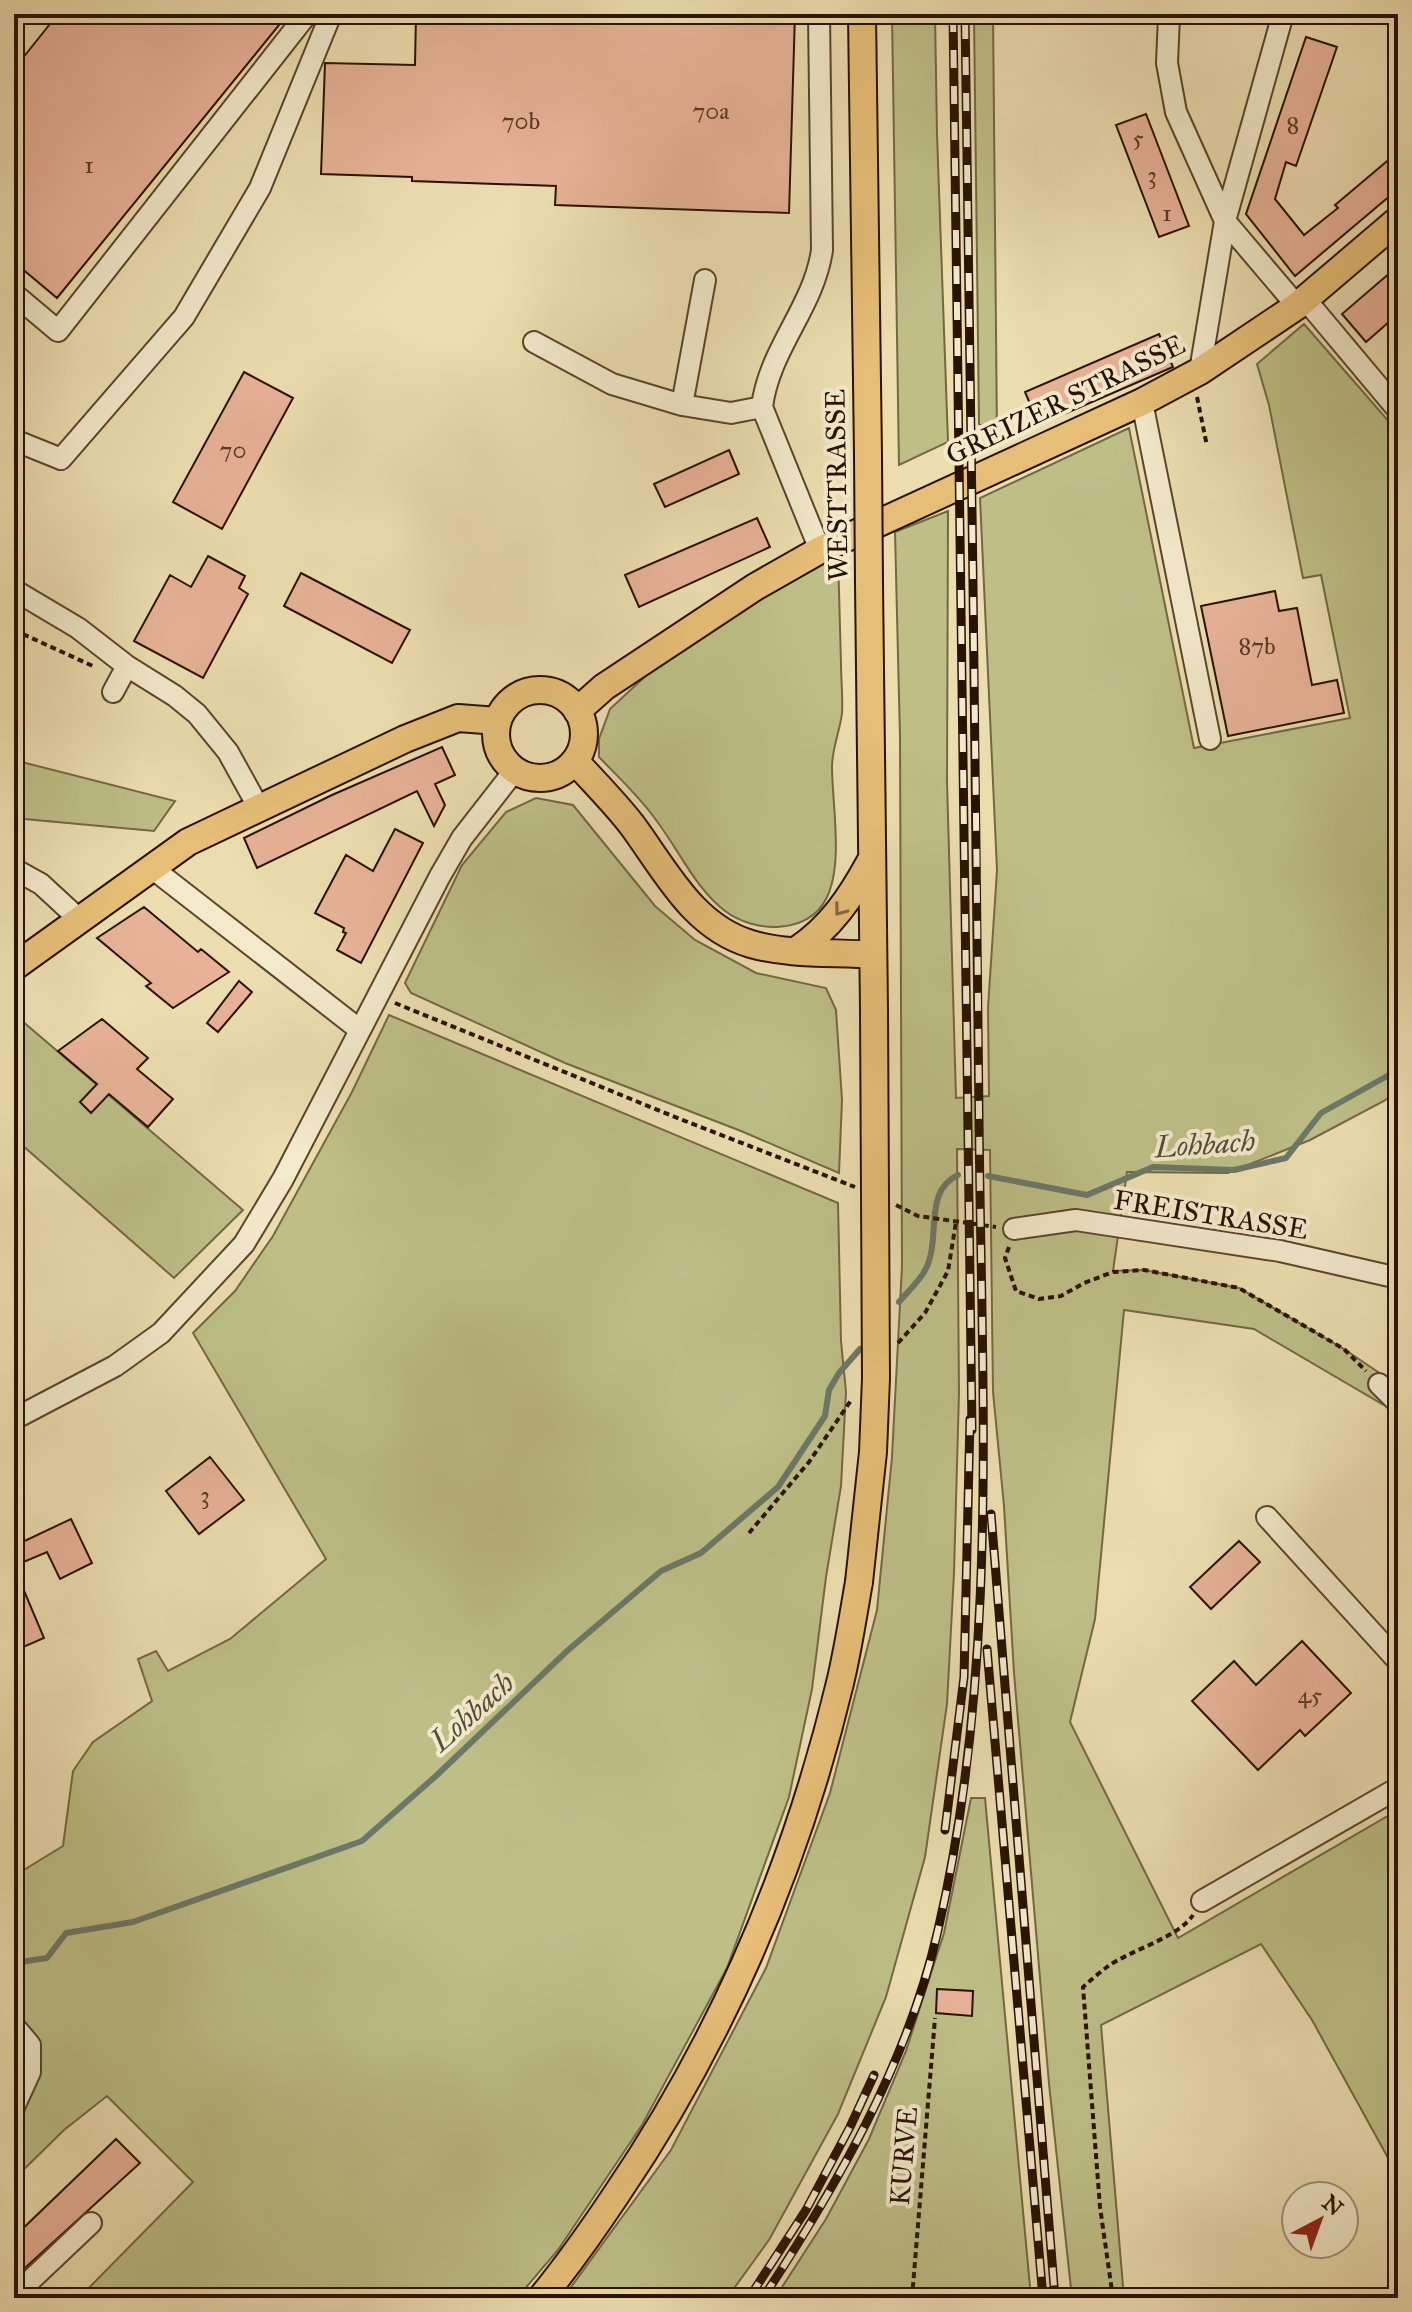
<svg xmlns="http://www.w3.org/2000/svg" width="1412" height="2312" viewBox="0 0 1412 2312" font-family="'IM FELL Great Primer',serif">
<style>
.green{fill:#bdbf87;stroke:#736844;stroke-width:2}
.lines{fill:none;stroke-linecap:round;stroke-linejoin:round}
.stream{stroke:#6c7867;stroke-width:6}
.building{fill:#e7b297;stroke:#291200;stroke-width:2}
.minor-casing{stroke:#5a452c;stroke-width:24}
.major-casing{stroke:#291200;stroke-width:30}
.path{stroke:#291200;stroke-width:4;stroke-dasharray:6 4;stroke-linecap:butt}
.minor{stroke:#f3e9cb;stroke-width:20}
.major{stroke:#e6be78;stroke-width:26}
.rail-casing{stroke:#291200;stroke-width:9}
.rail{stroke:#f3e9cb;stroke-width:6;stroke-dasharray:18;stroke-linecap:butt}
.major-bridge-casing{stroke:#291200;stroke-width:30;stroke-linecap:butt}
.major-bridge{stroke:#e6be78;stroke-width:26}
.oneway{stroke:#88683c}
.labels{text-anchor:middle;stroke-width:8;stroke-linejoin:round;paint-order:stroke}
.number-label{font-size:24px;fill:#583a26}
.street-label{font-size:28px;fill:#291200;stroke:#f3e9cb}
.water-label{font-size:30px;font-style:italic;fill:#504e3c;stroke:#f3e9cb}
</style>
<rect width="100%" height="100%" fill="#ecddaf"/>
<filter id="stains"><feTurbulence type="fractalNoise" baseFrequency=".0025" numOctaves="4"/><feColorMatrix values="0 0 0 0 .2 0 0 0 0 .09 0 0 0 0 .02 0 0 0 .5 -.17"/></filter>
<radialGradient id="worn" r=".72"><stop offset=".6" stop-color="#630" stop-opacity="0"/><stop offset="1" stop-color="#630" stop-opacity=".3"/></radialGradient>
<path class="green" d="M892,14h43l2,120 11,308 -49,23z
M974,14h19l4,422 -18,-12z
M1304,324l94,108v658l-14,11 -74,39 -82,33 -101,-1 -14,99 31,-1 95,18 105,61 37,25 1,30 -128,-75 -130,-19 -29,309 -25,103 108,216 220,-128v366l-86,-156 -51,-76 -160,81 23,273h-52l-23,-214 -35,-411 -10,-167 -11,-114 -3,-242 -33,-1 2,244 -5,180 -7,131 -22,153 -39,140 -48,117 -69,126 -42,58h-164l108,-148 95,-182 64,-175 47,-183 15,-153 10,-191 -2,-529 -5,-205 53,-21 -1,270 9,317 33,-2 -1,-88 9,-138 -17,-372 149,-70 65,320 156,-30 -29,-143 -18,3 -34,-173 -12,-41z
M838,555c1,36 2,73 3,109 0,16 2,33 1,49 -2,18 -10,35 -10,54 0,37 12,98 -6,132 -18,36 -72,34 -101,12 -30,-23 -46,-61 -69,-91 -16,-23 -38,-43 -57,-63v-18l11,-30 42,-39 137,-90z
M14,760l161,41 -21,30 -140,-13z
M536,798l37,7 82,101 40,34 61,33 70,15 10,22 6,90 -3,73 -98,-42 -176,-68 -154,-70 -6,-10 57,-118 44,-53z
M14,1014l229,196 -69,68 -160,-140z
M389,1015l449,188 3,138 5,51 -5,94 -15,91 -14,112 -23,108 -62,171 -85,157 -84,125 -41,48h-438l114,-116 -86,-86 -43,34 -50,49v-303l49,-30 10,-75 20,-29 59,-41 -14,-42 18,-8 12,20 62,-32 96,-80 -133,-226 42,-42 38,-55 79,-144z
M971,1798h14l46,500h-256l51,-79 43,-80 37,-88 38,-118z"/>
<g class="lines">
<path class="stream" d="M988,1176l99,19 66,-28 81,3 52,-12 35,-45 77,-43
M899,1302c10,-12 26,-26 30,-41 10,-28 -4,-71 29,-86
M14,1963l33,-5 19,-25 67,-11 229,-81 75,-66 130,-124 94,-80 40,-18 77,-66 47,-71 4,-26 10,-17 21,-24"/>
</g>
<path class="building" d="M58,14h230l-231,284 -43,-36v-193z
M416,14h379l-6,199 -234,-8 1,-19 -144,-5v-4l-91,-3 4,-111 90,2z
M1306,37l31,10 -41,119 -10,-4 -11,37 29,36 34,-27 -3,-3 63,-53v37l-103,87 -49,-62z
M1146,114l43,112 -30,11 -43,-112z
M1398,266v48l-32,28 -24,-28z
M1159,334l14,33 -134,58 -14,-33z
M244,372l49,26 -71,131 -49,-27z
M729,450l10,24 -74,33 -11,-23z
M757,518l13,29 -131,60 -14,-32z
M208,556l37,20 -6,12 9,6 -45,84 -69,-37 36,-66 21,12z
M301,573l109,57 -18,33 -108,-57z
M1275,591l4,20 18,-3 15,77 25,-5 7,33 -116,23 -27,-130z
M442,747l13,28 -20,9 10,21 -11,21 -17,-35 -160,77 -13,-30 88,-43z
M395,829l28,14 -62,120 -24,-13 9,-17 -3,-1 1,-4 -29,-15 31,-58 27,16z
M144,907l54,45 3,-3 28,23 -56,36 -27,-22 5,-3 -54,-45z
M239,981l13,11 -34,40 -11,-9z
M102,1019l46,39 -11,11 36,30 -25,28 -39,-33 -18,19 -11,-11 17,-18 -39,-33z
M210,1457l34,43 -45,34 -33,-43z
M71,1519l21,44 -32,16 -13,-27 -33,14v-20z
M1239,1541l21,21 -49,47 -21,-22z
M14,1567l30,71 -30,13z
M1302,1641l49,52 -46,43 -5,-6 -42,40 -66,-69 42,-40 22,24z
M937,1989l36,2 -1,25 -36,-3z
M116,2139l24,24 -126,115v-41z"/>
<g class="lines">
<defs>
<path id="minor" d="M819,14l3,236c-8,57 -53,99 -60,157l58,143
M1283,14l-58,207 72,85
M1169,16l-2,47 9,49 49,109 -25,150
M705,280l-23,125 49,8 31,-6
M14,294l44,37 249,-317
M1305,299l93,111
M534,342l78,42 70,21
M1142,402l68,337
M14,440l47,19 123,-142 76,-129 71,-174
M14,590l64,38 49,38 48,30 22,18 31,38 32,58
M113,692l14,-26
M152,868l208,162
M14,869l27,15 39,36
M1014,1229l62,-9 204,31 118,27
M1379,1384l19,19
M14,1419l101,-53 46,-33 83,-89 39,-65 157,-303 22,-38 53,-68
M1267,1517l131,144
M1202,1901l196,-113
M14,2026l16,19v27l-16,35
M14,2296l77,-73"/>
<path id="major" d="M862,14l6,441
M869,583l5,427
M496 734a44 44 0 1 1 88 0a44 44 0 1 1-88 0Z
M577,711l27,-24 151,-100 65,-37 322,-148 58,-31 97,-65 101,-86
M575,761c19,21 40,42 57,64 34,46 61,102 119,119 38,11 83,8 122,11
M797,950c34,-23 54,-53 73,-88
M14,967l174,-125 217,-103 53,-21 40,3
M541,2298c27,-33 51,-67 75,-103 106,-156 180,-329 224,-512 8,-33 13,-67 19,-101"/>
</defs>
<use href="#minor" class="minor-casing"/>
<use href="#major" class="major-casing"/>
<path class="path" d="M1197,397l10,49
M14,630l81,37
M395,1003l285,116 175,68
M896,1205l22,11 78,11
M1009,1247l-4,11 11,33 23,8 22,-3 23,-13 29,-11 31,-2 95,18 105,61 22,22
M898,1343l27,-30 23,-42 8,-49
M749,1533l60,-71 43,-63
M912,2298l23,-280
M1113,2298l-13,-91 -17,-220c8,-7 16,-14 24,-20 23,-17 71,-29 86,-52"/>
<use href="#minor" class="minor"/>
<use href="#major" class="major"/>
<defs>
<path id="rail" d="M953,14l19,1416
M991,1514l64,784
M987,1649l56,649
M945,1830l19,-153 6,-258
M749,2298l57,-88 44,-83 24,-52
M763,2298c74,-113 145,-235 175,-368 62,-267 43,-545 41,-816 -3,-367 -9,-733 -14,-1100"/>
</defs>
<use href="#rail" class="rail-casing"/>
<use href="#rail" class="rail"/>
<defs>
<path id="major-bridge" d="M868,455l1,128
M859,1582l14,-130 3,-74 -2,-368"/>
</defs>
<use href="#major-bridge" class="major-bridge-casing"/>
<use href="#major-bridge" class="major-bridge"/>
</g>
<defs><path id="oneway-chevron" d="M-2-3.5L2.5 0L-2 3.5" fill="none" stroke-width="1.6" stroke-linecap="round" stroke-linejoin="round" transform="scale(2)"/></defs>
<use class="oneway" href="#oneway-chevron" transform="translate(840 910) rotate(127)"/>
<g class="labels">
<g class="number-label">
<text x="711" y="119">70a</text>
<text x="521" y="129">70b</text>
<text x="1293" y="133">8</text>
<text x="1138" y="146">5</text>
<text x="89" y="173">1</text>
<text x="1152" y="183">3</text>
<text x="1167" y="221">1</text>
<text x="233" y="458">70</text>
<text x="1257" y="654">87b</text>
<text x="205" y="1503">3</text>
<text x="1310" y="1703">45</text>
</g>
<g class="street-label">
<text transform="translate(1065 399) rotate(-26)" y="10">GREIZER STRASSE</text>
<text transform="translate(836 485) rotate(-91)" y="10">WESTTRASSE</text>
<text transform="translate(1211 1214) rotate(9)" y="10">FREISTRASSE</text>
<text transform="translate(903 2156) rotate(-85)" y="10">KURVE</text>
</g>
<g class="water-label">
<text transform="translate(1205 1144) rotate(-4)" y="10">Lohbach</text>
<text transform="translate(472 1712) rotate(-42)" y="10">Lohbach</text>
</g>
</g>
<rect width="1412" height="2312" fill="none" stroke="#ecddaf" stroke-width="48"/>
<rect x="16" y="16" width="1380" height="2280" fill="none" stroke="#291200" stroke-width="4"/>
<rect x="24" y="24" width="1364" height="2264" fill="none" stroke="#291200" stroke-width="2"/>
<g transform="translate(1320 2220) rotate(41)"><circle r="38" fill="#f3e9cb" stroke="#a2937a" stroke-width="2"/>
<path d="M0-6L14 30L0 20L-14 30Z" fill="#8f2418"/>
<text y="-12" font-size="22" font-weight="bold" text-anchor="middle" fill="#291200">N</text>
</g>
<rect width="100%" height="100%" filter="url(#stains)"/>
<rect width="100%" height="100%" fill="url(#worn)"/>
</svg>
